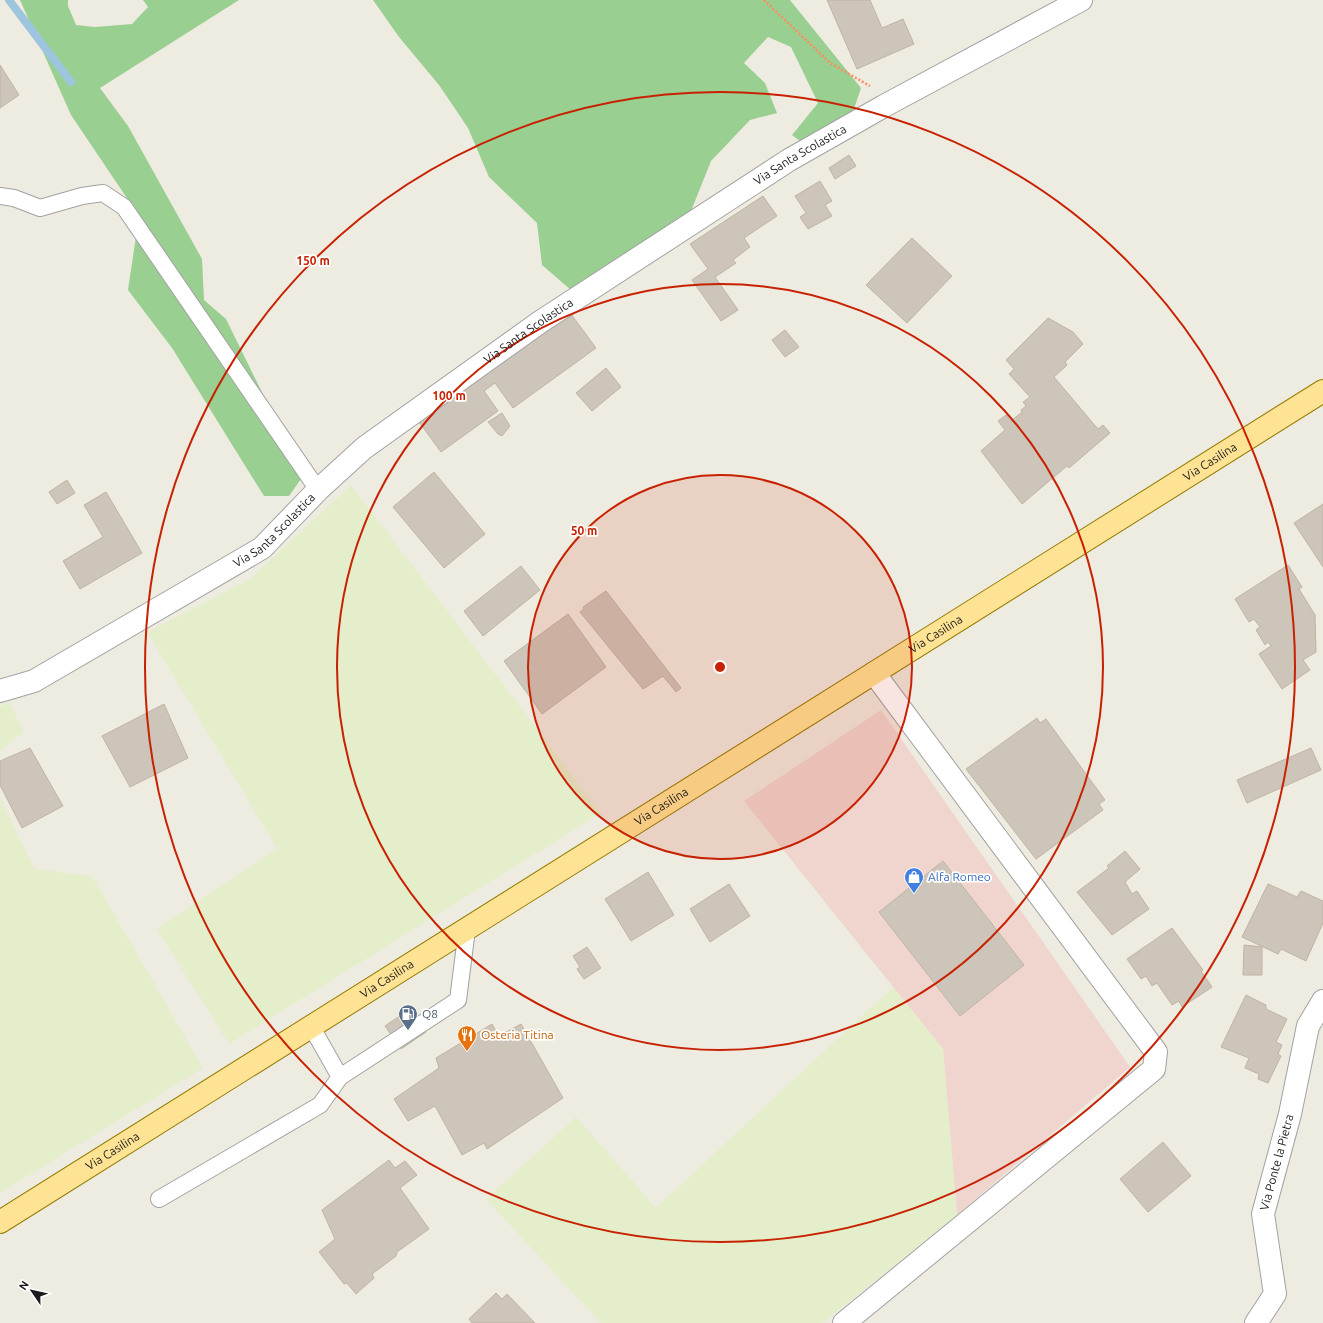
<svg xmlns="http://www.w3.org/2000/svg" width="1323" height="1323" viewBox="0 0 1323 1323" font-family="Ubuntu,sans-serif">
<style>
.commercial{fill:#f0d5ce}
.farmland{fill:#e5eeca}
.forest{fill:#9acf92}
.lines{fill:none;stroke-linecap:round;stroke-linejoin:round}
.stream{stroke:#9ec5de;stroke-width:8}
.building{fill:#cdc5b9;stroke:#c0b4a2}
.lane-casing{stroke:#a2a2a2;stroke-width:18}
.street-casing{stroke:#a2a2a2;stroke-width:24}
.primary-casing{stroke:#937b00;stroke-width:24}
.path{stroke:#ff8b60;stroke-width:2.5;stroke-dasharray:2 2;stroke-linecap:butt}
.lane{stroke:#fff;stroke-width:16}
.street{stroke:#fff;stroke-width:22}
.primary{stroke:#ffe394;stroke-width:22}
.ring{fill:none;stroke:#c72100;stroke-width:2}
.labels{text-anchor:middle;stroke-width:3.5;stroke-linejoin:round;paint-order:stroke}
.street-label{font-size:12px;fill:#1b1b1b;stroke:#fff}
.shop-label{font-size:12px;fill:#366cbe;stroke:#fff;text-anchor:start}
.service-label{font-size:12px;fill:#4e5e75;stroke:#fff;text-anchor:start}
.food-label{font-size:12px;fill:#c56008;stroke:#fff;text-anchor:start}
.centre{fill:#c72100;stroke:#fff;stroke-width:2}
.ring-label{font-size:12px;text-anchor:middle;font-weight:bold;fill:#c72100;stroke:#fff;stroke-width:3.5;stroke-linejoin:round;paint-order:stroke}
</style>
<rect width="100%" height="100%" fill="#eeebe0"/>
<path class="commercial" d="M881,710l249,357 -173,148 -14,-166 -199,-248z"/>
<path class="farmland" d="M351,485l250,328 -372,231 -72,-115 120,-81 -130,-216 102,-52z
M10,702l13,30 -23,19v-45z
M0,797l34,72 58,7 111,192 -203,125z
M893,987l50,62 14,166 -135,108h-221l-115,-124 90,-82 80,91z"/>
<path class="forest" d="M20,0h48v6l8,19 19,2 37,-3 16,-17 -5,-7h96l-139,88 28,38 74,133 2,41 22,19 77,157 -14,20h-25l-92,-148 -44,-58 11,-74 -68,-101z
M373,0h417l71,88 -14,42 -43,14 -12,-9 26,-32 -27,-56 -23,-10 -24,26 21,20 12,30 -27,7 -39,41 -20,50 -120,79 -29,-25 -5,-42 -48,-46 -21,-49 -29,-43 -40,-48z"/>
<g class="lines">
<path class="stream" d="M9,0l62,82"/>
</g>
<path class="building" d="M827,0h43l12,28 21,-9 11,25 -57,25z
M0,65l19,30 -19,13z
M849,155l7,11 -21,13 -6,-11z
M820,181l12,20 -7,4 7,11 -24,13 -8,-12 6,-4 -11,-17z
M763,196l14,20 -33,22 6,9 -17,13 3,3 -21,14 23,33 -17,11 -29,-41 16,-11 -18,-25z
M912,238l40,38 -45,47 -41,-38z
M568,310l28,38 -83,60 -18,-25 -11,8 14,20 -57,41 -24,-33z
M1048,318l25,14 10,12 -18,18 2,3 -13,12 44,52 5,-4 7,8 -41,35 -2,-2 -45,38 -41,-53 24,-21 -7,-9 8,-6 5,6 11,-9 -1,-2 5,-4 -3,-4 7,-5 -21,-23 5,-5 -8,-9z
M785,330l14,17 -14,10 -13,-17z
M606,368l15,19 -29,24 -16,-18z
M502,413l8,13 -8,10 -4,-2 -10,-12z
M434,472l51,62 -41,34 -51,-61z
M67,480l8,13 -18,11 -8,-12z
M106,492l36,61 -62,36 -17,-28 40,-24 -19,-32z
M1323,504v63l-29,-44z
M1288,565l14,22 -3,2 16,26 1,37 -13,8 7,10 -28,19 -23,-35 12,-8 -3,-4 -3,3 -9,-15 4,-3 -6,-8 -5,3 -14,-23z
M521,566l19,24 -57,46 -19,-25z
M606,591l75,97 -5,4 -13,-16 -20,13 -63,-77 4,-3 -1,-2z
M568,614l38,53 -64,47 -38,-53z
M164,704l24,54 -58,29 -28,-51z
M1037,718l3,5 6,-4 59,81 -6,4 4,6 -67,49 -70,-90z
M30,748l33,58 -41,22 -22,-43v-24z
M1311,748l10,22 -74,33 -10,-23z
M1125,851l15,18 -15,13 7,12 5,-3 12,18 -37,26 -35,-43 32,-24 -2,-2z
M943,861l81,104 -64,51 -81,-104z
M648,872l26,43 -43,26 -26,-42z
M729,884l21,32 -40,26 -20,-33z
M1268,884l29,13 4,-6 22,10v22l-17,38 -25,-12 -3,5 -36,-17z
M1172,928l31,42 -2,1 11,16 -30,20 -3,-6 -7,4 -15,-22 -5,3 -6,-10 -5,3 -14,-20z
M1244,945l18,2v28h-19z
M587,947l14,21 -17,11 -7,-10 3,-2 -7,-11z
M1246,995l20,10v4l21,10 -11,23 6,3 -4,9 3,2 -13,27 -10,-4 1,-5 -14,-6 4,-10 -28,-11z
M410,1009l16,23 -25,17 -16,-23z
M492,1024l7,12 22,-12 42,74 -76,51 -3,-6 -22,12 -27,-49 -27,15 -14,-22 45,-31 -3,-10z
M1163,1142l28,34 -43,36 -28,-33z
M389,1160l6,8 10,-7 12,14 -17,13 29,41 -32,23 -1,4 -24,18 2,4 -18,16 -9,-11 -3,1 -25,-32 16,-13 -13,-29z
M496,1293l6,6 5,-5 28,29h-63l-3,-4z"/>
<g class="lines">
<defs>
<path id="lane" d="M0,196l14,2 26,10 42,-12 21,-3 21,14 194,283
M311,1026l29,51 118,-77 9,-71
M159,1199l161,-94 20,-28"/>
<g id="street">
<path id="s1" d="M0,691l34,-10 228,-133 56,-58 46,-42 176,-126 249,-162 95,-54 197,-106"/>
<path d="M844,1323l310,-254 2,-17 -282,-379"/>
<path id="s2" d="M1256,1323l19,-29 -12,-80 27,-100 18,-88 15,-25"/>
</g>
<g id="primary">
<path id="s3" d="M0,1222l1323,-831"/>
</g>
</defs>
<use href="#lane" class="lane-casing"/>
<use href="#street" class="street-casing"/>
<use href="#primary" class="primary-casing"/>
<path class="path" d="M764,0l66,63 40,23"/>
<use href="#lane" class="lane"/>
<use href="#street" class="street"/>
<use href="#primary" class="primary"/>
</g>
<circle cx="720" cy="667" r="192" fill="#c72100" fill-opacity=".12"/>
<g class="ring">
<circle cx="720" cy="667" r="192"/>
<circle cx="720" cy="667" r="383"/>
<circle cx="720" cy="667" r="575"/>
</g>
<defs>
<symbol id="shop-pin" viewBox="-11 -11 22 30"><path d="M0 17L-7.5 6A9.5 9.5 0 1 1 7.5 6Z" fill="#3f7fe0" stroke="#fff"/><path d="M-5-2.5h2.3a2.7 3.5 0 0 1 5.4 0H5L5.5 6h-11ZM-1.5-2.5h3a1.5 2.3 0 0 0-3 0Z" fill="#fff"/></symbol>
<symbol id="fuel-pin" viewBox="-11 -11 22 30"><path d="M0 17L-7.5 6A9.5 9.5 0 1 1 7.5 6Z" fill="#5c6f8a" stroke="#fff"/><path d="M-5.5-6h7V0h2V4h1.3V-2.5L3-4.5l.8-.8L6-3V5H2.5V1h-1V6h-7ZM-4.2-4.7v3.2H.2V-4.7Z" fill="#fff"/></symbol>
<symbol id="restaurant-pin" viewBox="-11 -11 22 30"><path d="M0 17L-7.5 6A9.5 9.5 0 1 1 7.5 6Z" fill="#e8710a" stroke="#fff"/><path d="M-5-6h1v4h1v-4h1v4h1v-4h1v5L-1.5 .5V6h-2V.5L-5-1ZM5-6V6H3V1.5H1.5Q1.5-4 5-6Z" fill="#fff"/></symbol>
</defs>
<g fill-rule="evenodd">
<use href="#shop-pin" x="903" y="866" width="22" height="30"/>
<use href="#fuel-pin" x="397" y="1003" width="22" height="30"/>
<use href="#restaurant-pin" x="456" y="1024" width="22" height="30"/>
</g>
<g class="labels">
<g class="street-label">
<text dy="4" stroke="none"><textPath href="#s1" startOffset="968">Via Santa Scolastica</textPath></text>
<text dy="4" stroke="none"><textPath href="#s1" startOffset="644">Via Santa Scolastica</textPath></text>
<text dy="4" stroke="none"><textPath href="#s3" startOffset="1429">Via Casilina</textPath></text>
<text dy="4" stroke="none"><textPath href="#s1" startOffset="320">Via Santa Scolastica</textPath></text>
<text dy="4" stroke="none"><textPath href="#s3" startOffset="1105">Via Casilina</textPath></text>
<text dy="4" stroke="none"><textPath href="#s3" startOffset="781">Via Casilina</textPath></text>
<text dy="4" stroke="none"><textPath href="#s3" startOffset="457">Via Casilina</textPath></text>
<text dy="4" stroke="none"><textPath href="#s3" startOffset="133">Via Casilina</textPath></text>
<text dy="4" stroke="none"><textPath href="#s2" startOffset="169">Via Ponte la Pietra</textPath></text>
</g>
<g class="shop-label">
<text x="928" y="881">Alfa Romeo</text>
</g>
<g class="service-label">
<text x="422" y="1018">Q8</text>
</g>
<g class="food-label">
<text x="481" y="1039">Osteria Titina</text>
</g>
</g>
<circle cx="720" cy="667" r="6" class="centre"/>
<g class="ring-label">
<text x="313" y="265">150 m</text>
<text x="449" y="400">100 m</text>
<text x="584" y="535">50 m</text>
</g>
<g transform="translate(32 1291) rotate(304)" stroke="#ffffff" stroke-width="3" paint-order="stroke">
<path d="M0-3L7 15L0 10L-7 15Z" fill="#1b1b1b"/>
<text y="-6" font-size="11" font-weight="bold" text-anchor="middle" fill="#1b1b1b">N</text>
</g>
</svg>
